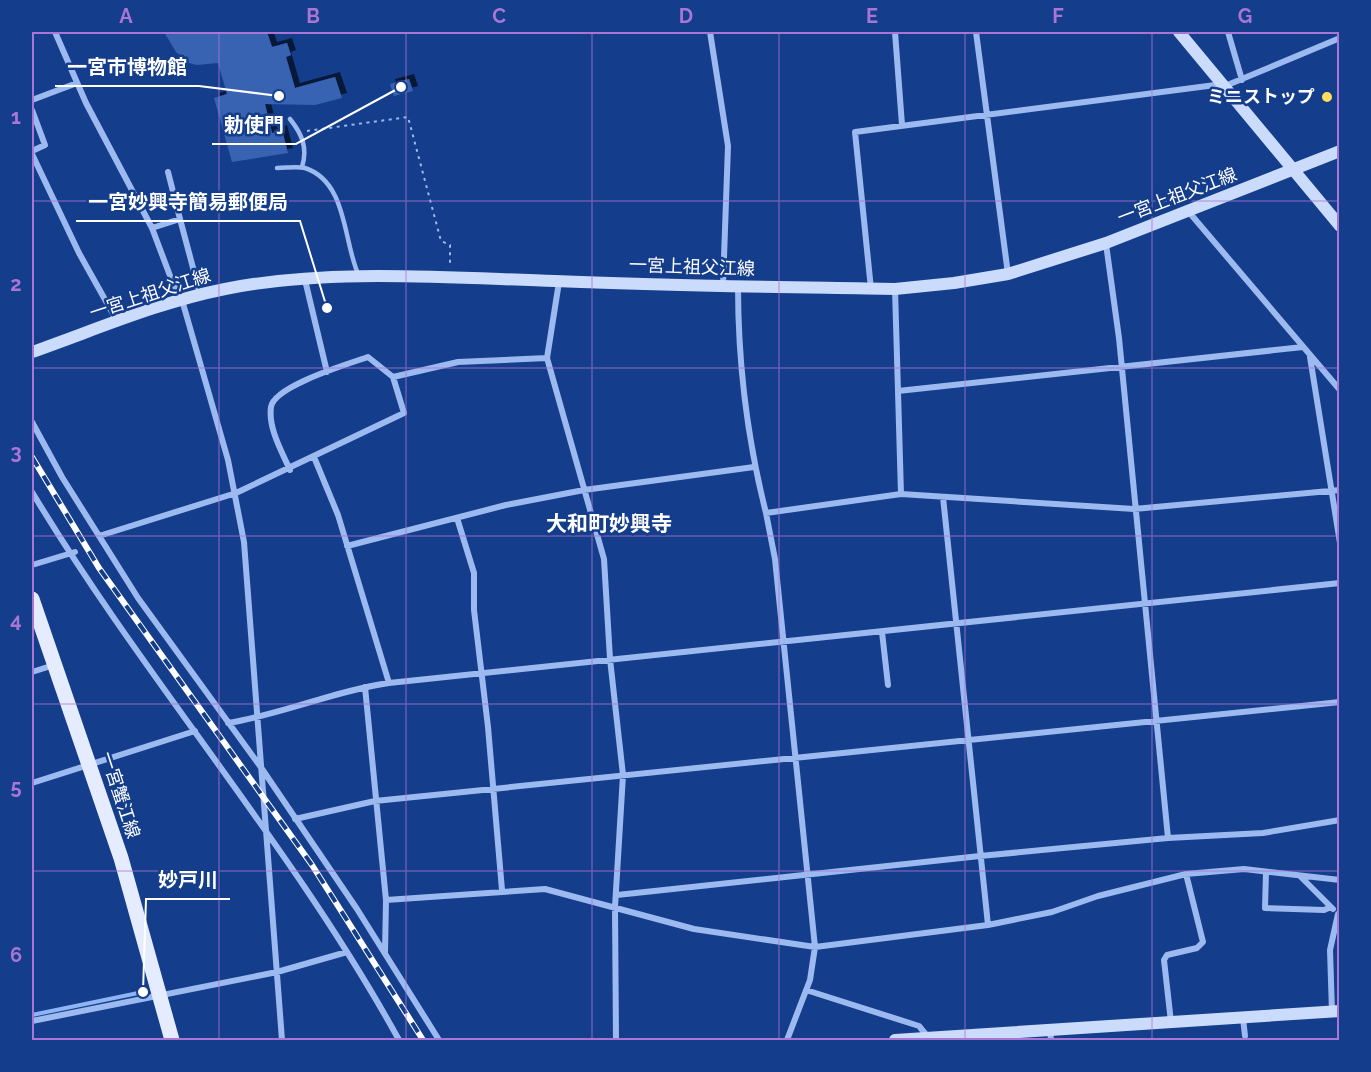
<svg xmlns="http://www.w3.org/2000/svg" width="1371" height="1072" viewBox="0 0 1371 1072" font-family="Raleway,'Noto Sans JP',sans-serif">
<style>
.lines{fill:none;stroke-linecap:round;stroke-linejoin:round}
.stream{stroke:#8db4f3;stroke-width:4}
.building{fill:#3863b2;filter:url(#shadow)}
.path{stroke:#9cbaf0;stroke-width:2;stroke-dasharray:3 4.5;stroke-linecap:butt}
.lane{stroke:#9cbaf0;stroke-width:4.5}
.street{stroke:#9cbaf0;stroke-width:6}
.secondary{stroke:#cadbfb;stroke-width:12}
.primary{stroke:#e5ecff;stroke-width:15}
.rail-casing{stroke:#fff;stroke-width:6}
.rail{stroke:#143d8b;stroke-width:4;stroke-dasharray:11;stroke-linecap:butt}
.grid{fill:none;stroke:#a976d5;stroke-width:1.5;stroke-opacity:0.55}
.poi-dot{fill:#ffde5b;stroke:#143d8b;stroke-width:2}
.labels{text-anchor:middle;stroke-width:5;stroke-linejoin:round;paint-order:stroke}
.poi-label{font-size:18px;font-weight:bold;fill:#fff;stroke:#143d8b;text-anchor:end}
.street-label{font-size:18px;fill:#fff;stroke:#143d8b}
.quarter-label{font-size:21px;font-weight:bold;fill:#fff;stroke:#143d8b}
.leader{fill:none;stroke:#fff;stroke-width:2}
.callout-dot{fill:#fff;stroke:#143d8b;stroke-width:2}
.callout-label{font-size:20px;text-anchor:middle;font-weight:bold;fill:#fff;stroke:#143d8b;stroke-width:5;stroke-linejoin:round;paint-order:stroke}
.neatline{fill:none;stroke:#a976d5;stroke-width:2}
.grid-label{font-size:20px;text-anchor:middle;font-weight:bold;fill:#a976d5}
</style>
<defs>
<filter id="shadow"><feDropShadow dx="5" dy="-5" stdDeviation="0" flood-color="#0009"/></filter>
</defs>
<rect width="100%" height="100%" fill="#143d8b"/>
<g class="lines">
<path class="stream" d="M32,1015l111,-23"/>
</g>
<path class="building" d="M164,32h103l5,15 15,-4 4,12 -5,2 9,31 40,-11 7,21 -27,7 -50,-1 7,29 10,-3 6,23 -56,9 -18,-64 13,-4 -9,-31 -21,2 -8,-2 -13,-11z
M409,79l4,12 -19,5 -4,-12z"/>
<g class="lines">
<path class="path" d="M307,131l101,-14 33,124 9,4v20"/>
<path class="lane" d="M290,119c12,15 18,29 12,48
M277,168c9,0 20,-2 28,0 43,14 38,75 54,108"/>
<path class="street" d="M55,32l31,71 66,125 20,53 10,19 46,160 16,82 38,498
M710,32l18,114 -5,139
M895,32l7,93
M976,32l32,242
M1228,32l14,48
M1225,86l115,-48
M32,100l45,-17
M32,110l13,35 -13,6
M32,154l47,99 38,68
M168,172l12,47
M1188,211l152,179
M152,228l28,-9 20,75
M1106,244l13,94 49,500
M305,280l22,92
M559,282l-12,76 57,201 6,100 13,116 -8,132 1,133
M738,286c0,78 9,152 28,227
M871,289l-16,-157 368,-48
M895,289l6,205
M1310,357l30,186
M898,391l405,-44
M32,422l30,55 76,121 122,168 97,143 82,131
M314,457l24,58 51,168
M290,470c-8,-18 -22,-42 -19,-63 3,-21 77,-43 97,-50l25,20 65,-15 89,-4
M32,492c113,188 261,355 367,548
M943,497l45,428
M457,518l17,55v37l14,117 14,163
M99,536l137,-43 168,-80 -11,-36
M347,546l159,-41 78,-15 170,-23
M32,565l43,-13
M882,632l6,53
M32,672l22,-7
M365,687l21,213 -1,53
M228,723c55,-9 106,-32 161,-40l951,-100
M32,783l163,-52
M295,819l80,-18 965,-99
M1266,872l-1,36 59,2 7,-3
M1300,876l33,33
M617,895l363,-39 188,-18 95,-5 77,-13
M386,900l159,-11 149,40 121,18 173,-22 64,-13 46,-16 88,-22 58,-5 96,11
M806,990l113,36 9,11
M1332,1012l-2,-62 8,-36
M1243,1018l2,18
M32,1021l245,-49 70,-20
M1171,1022l-7,-62 3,-5 30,-7 6,-6 -17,-68
M1050,1030l1,10
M787,1040l23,-60 5,-33 -40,-388 -9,-46 135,-19 233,15 206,-19"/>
<path class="secondary" d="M1179,32l161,194
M32,352c63,-22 127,-50 193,-63 103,-21 226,-11 330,-8 113,5 227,6 340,8l59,-6 54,-9 98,-31 234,-92
M895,1040l445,-29"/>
<path class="primary" d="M32,599l89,259 51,182"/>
<defs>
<path id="rail" d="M32,457l67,111 213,297 111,175"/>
</defs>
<use href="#rail" class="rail-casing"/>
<use href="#rail" class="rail"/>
</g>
<path class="grid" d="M219,32v1008M406,32v1008M592,32v1008M779,32v1008M965,32v1008M1152,32v1008M32,201h1308M32,368h1308M32,536h1308M32,704h1308M32,871h1308"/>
<circle class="poi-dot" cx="1327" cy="97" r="6"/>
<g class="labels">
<g class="poi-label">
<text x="1315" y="103">ミニストップ</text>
</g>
<g class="street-label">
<text transform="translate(1177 196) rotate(-21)" y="6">一宮上祖父江線</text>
<text transform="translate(692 267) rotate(2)" y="6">一宮上祖父江線</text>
<text transform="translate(150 294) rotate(-18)" y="6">一宮上祖父江線</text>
<text transform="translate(120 795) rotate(72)" y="6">一宮蟹江線</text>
</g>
<g class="quarter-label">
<text x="609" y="531">大和町妙興寺</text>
</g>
</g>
<path class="leader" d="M279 96L199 86H55M401 87L296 144H212M327 308L300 221H76M143 992L146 899H230"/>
<g class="callout-dot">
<circle cx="279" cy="96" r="6"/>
<circle cx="401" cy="87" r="6"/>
<circle cx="327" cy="308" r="6"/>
<circle cx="143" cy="992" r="6"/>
</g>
<g class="callout-label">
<text x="127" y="74">一宮市博物館</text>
<text x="254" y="132">勅使門</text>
<text x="188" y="209">一宮妙興寺簡易郵便局</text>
<text x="188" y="887">妙戸川</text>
</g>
<rect width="1371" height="1072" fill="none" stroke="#143d8b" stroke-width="66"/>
<rect x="33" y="33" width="1305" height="1006" class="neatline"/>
<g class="grid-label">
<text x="126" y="23">A</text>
<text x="313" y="23">B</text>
<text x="499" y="23">C</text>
<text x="686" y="23">D</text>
<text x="872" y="23">E</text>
<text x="1058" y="23">F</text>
<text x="1245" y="23">G</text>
<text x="16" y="124">1</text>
<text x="16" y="291">2</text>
<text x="16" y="459">3</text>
<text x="16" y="627">4</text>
<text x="16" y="794">5</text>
<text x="16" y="962">6</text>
</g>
</svg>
